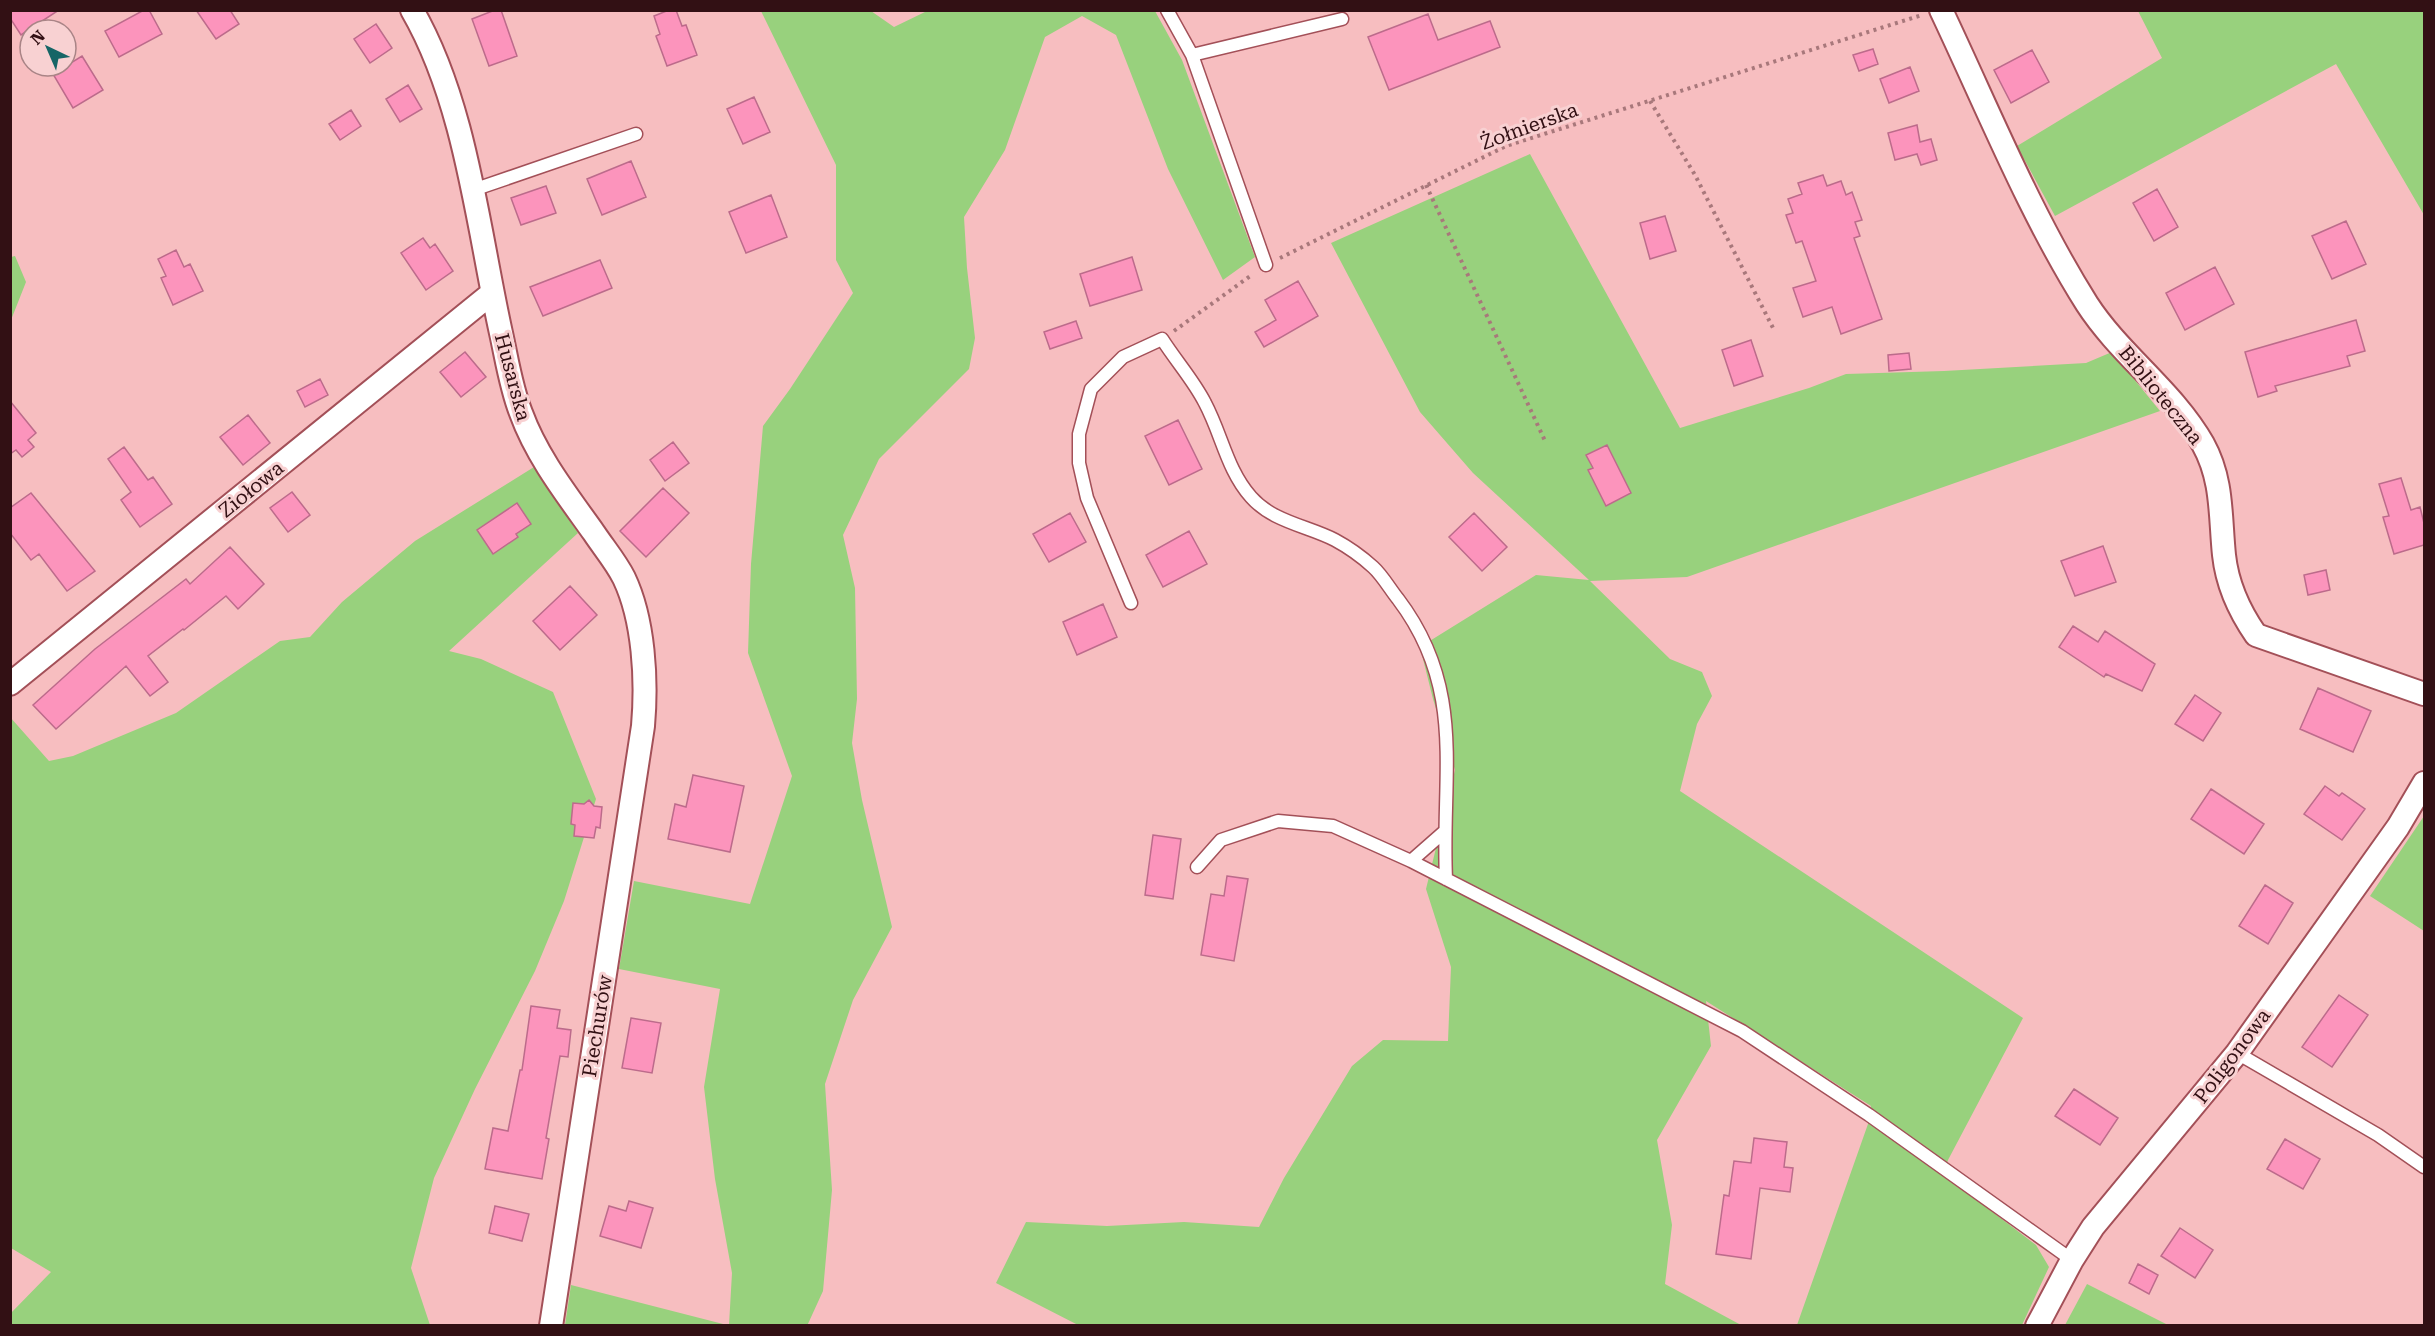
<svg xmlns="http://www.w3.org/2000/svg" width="2435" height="1336" viewBox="0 0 2435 1336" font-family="'Roboto Serif',serif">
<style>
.green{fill:#98d17d}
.building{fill:#fc94bc;stroke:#bc6b8b;stroke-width:1.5}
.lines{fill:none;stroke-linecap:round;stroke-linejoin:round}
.lane-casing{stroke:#a35058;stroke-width:15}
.street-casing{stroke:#a35058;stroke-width:26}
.path{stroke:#a8787b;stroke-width:4;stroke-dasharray:3 4.5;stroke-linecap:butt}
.lane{stroke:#fff;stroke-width:12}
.street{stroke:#fff;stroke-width:22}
.labels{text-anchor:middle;stroke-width:6;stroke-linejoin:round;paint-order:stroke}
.street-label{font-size:20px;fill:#321014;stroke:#f8d1d2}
</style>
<rect width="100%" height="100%" fill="#f7bec0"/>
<path class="green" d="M761,11h110l23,16 33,-16h228l27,49 73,197 -32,23 -55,-111 -52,-134 -34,-19 -37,21 -40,113 -41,67 3,51 8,70 -6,31 -90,90 -36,76 12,53 2,111 -5,44 10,57 30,127 -39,73 -28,84 7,106 -9,101 -16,35 -78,-1 3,-52 -17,-94 -11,-92 16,-98 -101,-20 15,-88 116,23 42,-128 -44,-123 3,-89 12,-138 27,-37 63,-96 -17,-33v-95z
M2138,11h286v204l-88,-151 -281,152 -38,-70 145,-88z
M1530,154l150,274 129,-40 37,-14 98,-3 142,-8 26,-11 48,59 -473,166 -97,4 80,78 32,13 10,24 -15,28 -17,67 343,227 -75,142 -4,15 92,70 13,22 -27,58h-225l71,-201 3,-18 -165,-105 5,45 -54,94 15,85 -7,59 76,41h-663l-82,-42 30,-61 81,4 77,-4 75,5 25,-49 68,-112 31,-26 65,1 3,-74 -25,-78 29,-119 -22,-71 -13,-52 116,-72 53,5 -116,-107 -53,-61 -89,-169z
M15,256l11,26 -15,38v-63z
M534,467l44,66 -129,118 32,8 72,33 43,107 -32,102 -29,70 -60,118 -41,89 -23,90 19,57h-419v-12l40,-41 -40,-24 -1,-531 39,44 24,-5 103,-43 104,-72 30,-4 32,-35 73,-61z
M2424,816v115l-54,-35z
M2087,1284l81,41h-103z
M571,1285l156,40h-162z"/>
<path class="building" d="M10,10h49l-38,25 -11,-17z
M144,10h5l13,24 -43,23 -14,-26z
M196,10h34l9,14 -23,15z
M495,10h6l16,46 -28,10 -17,-47z
M669,10h7l6,16 4,-1 11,30 -30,11 -11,-30 4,-2 -6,-18z
M1428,14l10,26 52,-19 10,26 -111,43 -21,-53z
M376,24l16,24 -22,15 -16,-24z
M1873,49l5,15 -19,7 -6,-16z
M2032,50l17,32 -38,21 -17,-33z
M82,56l21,34 -30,18 -20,-34z
M1910,67l9,24 -30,12 -9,-24z
M408,85l14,24 -22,13 -14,-23z
M754,97l16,35 -27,12 -16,-35z
M351,110l10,16 -21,14 -11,-16z
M1917,125l3,17 11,-3 6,21 -16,5 -4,-11 -22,6 -7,-27z
M631,161l15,36 -44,18 -15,-36z
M1823,175l4,11 14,-5 5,14 6,-3 10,28 -7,2 5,14 -6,2 28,81 -41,15 -9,-27 -29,10 -10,-29 23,-7 -14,-40 -6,2 -10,-28 7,-2 -5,-14 14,-5 -4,-11z
M546,186l10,27 -35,12 -10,-27z
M2157,189l21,38 -24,14 -21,-38z
M771,195l16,42 -41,16 -17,-41z
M1665,216l11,35 -26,8 -10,-36z
M2346,221l20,43 -34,15 -20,-43z
M423,238l7,10 5,-4 18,27 -27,19 -25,-37z
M176,250l8,17 6,-3 13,27 -30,14 -12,-27 5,-2 -8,-17z
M1132,257l10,33 -52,16 -10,-32z
M600,260l12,28 -69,28 -13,-29z
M2215,267l19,37 -49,26 -19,-37z
M1298,281l20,35 -54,31 -9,-15 21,-12 -11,-20z
M2356,320l9,31 -18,5 3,10 -75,20 2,5 -19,6 -13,-45z
M1076,321l6,17 -32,11 -6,-17z
M1751,340l12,36 -29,10 -12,-36z
M465,352l21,25 -25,20 -21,-25z
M1909,353l2,16 -22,2 -1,-16z
M320,379l8,16 -23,12 -8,-16z
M10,401l26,32 -8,7 6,7 -12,10 -6,-7 -6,4z
M248,415l22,28 -27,22 -23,-28z
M1178,420l24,49 -33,16 -24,-49z
M673,442l16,21 -24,18 -15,-21z
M1607,445l24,48 -25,13 -18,-36 5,-2 -7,-13z
M124,447l24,33 5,-3 19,27 -32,23 -19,-27 10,-8 -23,-33z
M2401,478l10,32 9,-3 4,16v22l-30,9 -11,-37 6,-1 -10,-32z
M663,488l26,25 -43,44 -26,-26z
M292,492l18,23 -22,17 -18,-24z
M31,493l64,78 -28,20 -28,-37 -8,6 -21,-27v-25z
M517,503l14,21 -15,10 2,3 -25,17 -16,-24z
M1070,513l16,29 -37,20 -16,-28z
M1474,513l33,34 -25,24 -33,-34z
M1189,531l18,33 -44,23 -17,-32z
M2103,546l13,36 -41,14 -14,-35z
M230,547l34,37 -26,25 -12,-13 -42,34 -1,-1 -35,27 20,26 -18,14 -24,-30 -70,63 -23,-24 62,-56 91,-70 4,5z
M2326,570l4,20 -22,5 -4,-20z
M570,586l27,29 -37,35 -27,-29z
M1103,604l14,33 -40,18 -14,-33z
M2073,626l25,16 7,-11 50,33 -13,27 -36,-17 -2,3 -45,-30z
M2318,688l53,23 -18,41 -53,-23z
M2195,695l26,18 -18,28 -28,-17z
M693,775l51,11 -14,66 -62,-13 7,-35 11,3z
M2325,786l14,10 3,-3 23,16 -23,31 -38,-26z
M2211,789l53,35 -20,30 -53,-35z
M589,800l5,6 8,1 -2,21 -4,-1 -2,11 -20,-2 1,-11 -4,-1 2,-21 11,1z
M1153,835l28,4 -8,60 -28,-4z
M1227,876l21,3 -14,82 -33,-6 10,-61 13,2z
M2265,885l28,18 -25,41 -29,-18z
M2339,995l29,20 -36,52 -30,-20z
M531,1006l29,4 -3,18 14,2 -3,27 -8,-1 -14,82 3,1 -7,40 -57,-10 8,-41 15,3 12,-61h2z
M631,1018l30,5 -9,50 -30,-5z
M2074,1089l44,29 -18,27 -45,-29z
M1754,1138l33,4 -3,25 9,1 -3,24 -30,-4 -9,71 -35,-5 8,-59 5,1 5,-35 17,2z
M2285,1139l35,20 -17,30 -36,-20z
M629,1201l24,7 -12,40 -41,-12 9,-30 17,5z
M495,1206l34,8 -7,27 -33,-8z
M2180,1228l33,22 -18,28 -34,-22z
M2138,1264l20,11 -9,19 -20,-11z"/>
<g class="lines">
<defs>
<path id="lane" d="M1167,10l25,45 150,-36
M1192,55l74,210
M473,190l163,-56
M1131,603l-44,-105 -8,-35v-29l12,-45 32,-32 39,-18c14,22 32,42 43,64 17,32 22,67 46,94 22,25 57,29 84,43 13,7 27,17 38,27 9,8 17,22 25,32 69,91 43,176 48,280
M1411,861l33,-29
M1197,867l24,-27 57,-19 55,5 78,35 331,170 127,84 203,145
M2237,1053l141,82 46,32"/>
<path id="street" d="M412,10c54,93 66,219 89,323 6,27 10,55 20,80 16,44 46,82 73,120 10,15 22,29 30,45 20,42 23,102 19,148l-92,600
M1941,10c47,99 88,202 146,294 33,51 86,87 116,140 20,36 17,72 21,111 3,28 16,57 32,80l168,59
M10,684l482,-391
M2037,1326l35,-66 21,-33 144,-174 161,-226 26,-44"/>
</defs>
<use href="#lane" class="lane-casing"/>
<use href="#street" class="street-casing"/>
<path class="path" d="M1650,101l45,74 78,153
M1426,185l120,258
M1280,258l226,-112 416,-131
M1174,331l79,-57"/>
<use href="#lane" class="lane"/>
<use href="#street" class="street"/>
</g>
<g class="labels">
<g class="street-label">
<text transform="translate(1529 126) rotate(-20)" y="7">Żołnierska</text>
<text transform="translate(513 377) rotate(75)" y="7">Husarska</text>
<text transform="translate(2161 395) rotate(51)" y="7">Biblioteczna</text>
<text transform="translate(251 489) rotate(-39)" y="7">Ziołowa</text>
<text transform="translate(597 1026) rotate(-81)" y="7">Piechurów</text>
<text transform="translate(2232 1056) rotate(-53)" y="7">Poligonowa</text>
</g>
</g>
<rect width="2435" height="1336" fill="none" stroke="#321014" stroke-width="24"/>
<g transform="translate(48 48) rotate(316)"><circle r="28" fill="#f8d1d2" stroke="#a98486" stroke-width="1.5"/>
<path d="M0-4.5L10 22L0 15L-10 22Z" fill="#166566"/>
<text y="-9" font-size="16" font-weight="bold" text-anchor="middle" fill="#321014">N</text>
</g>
</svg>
